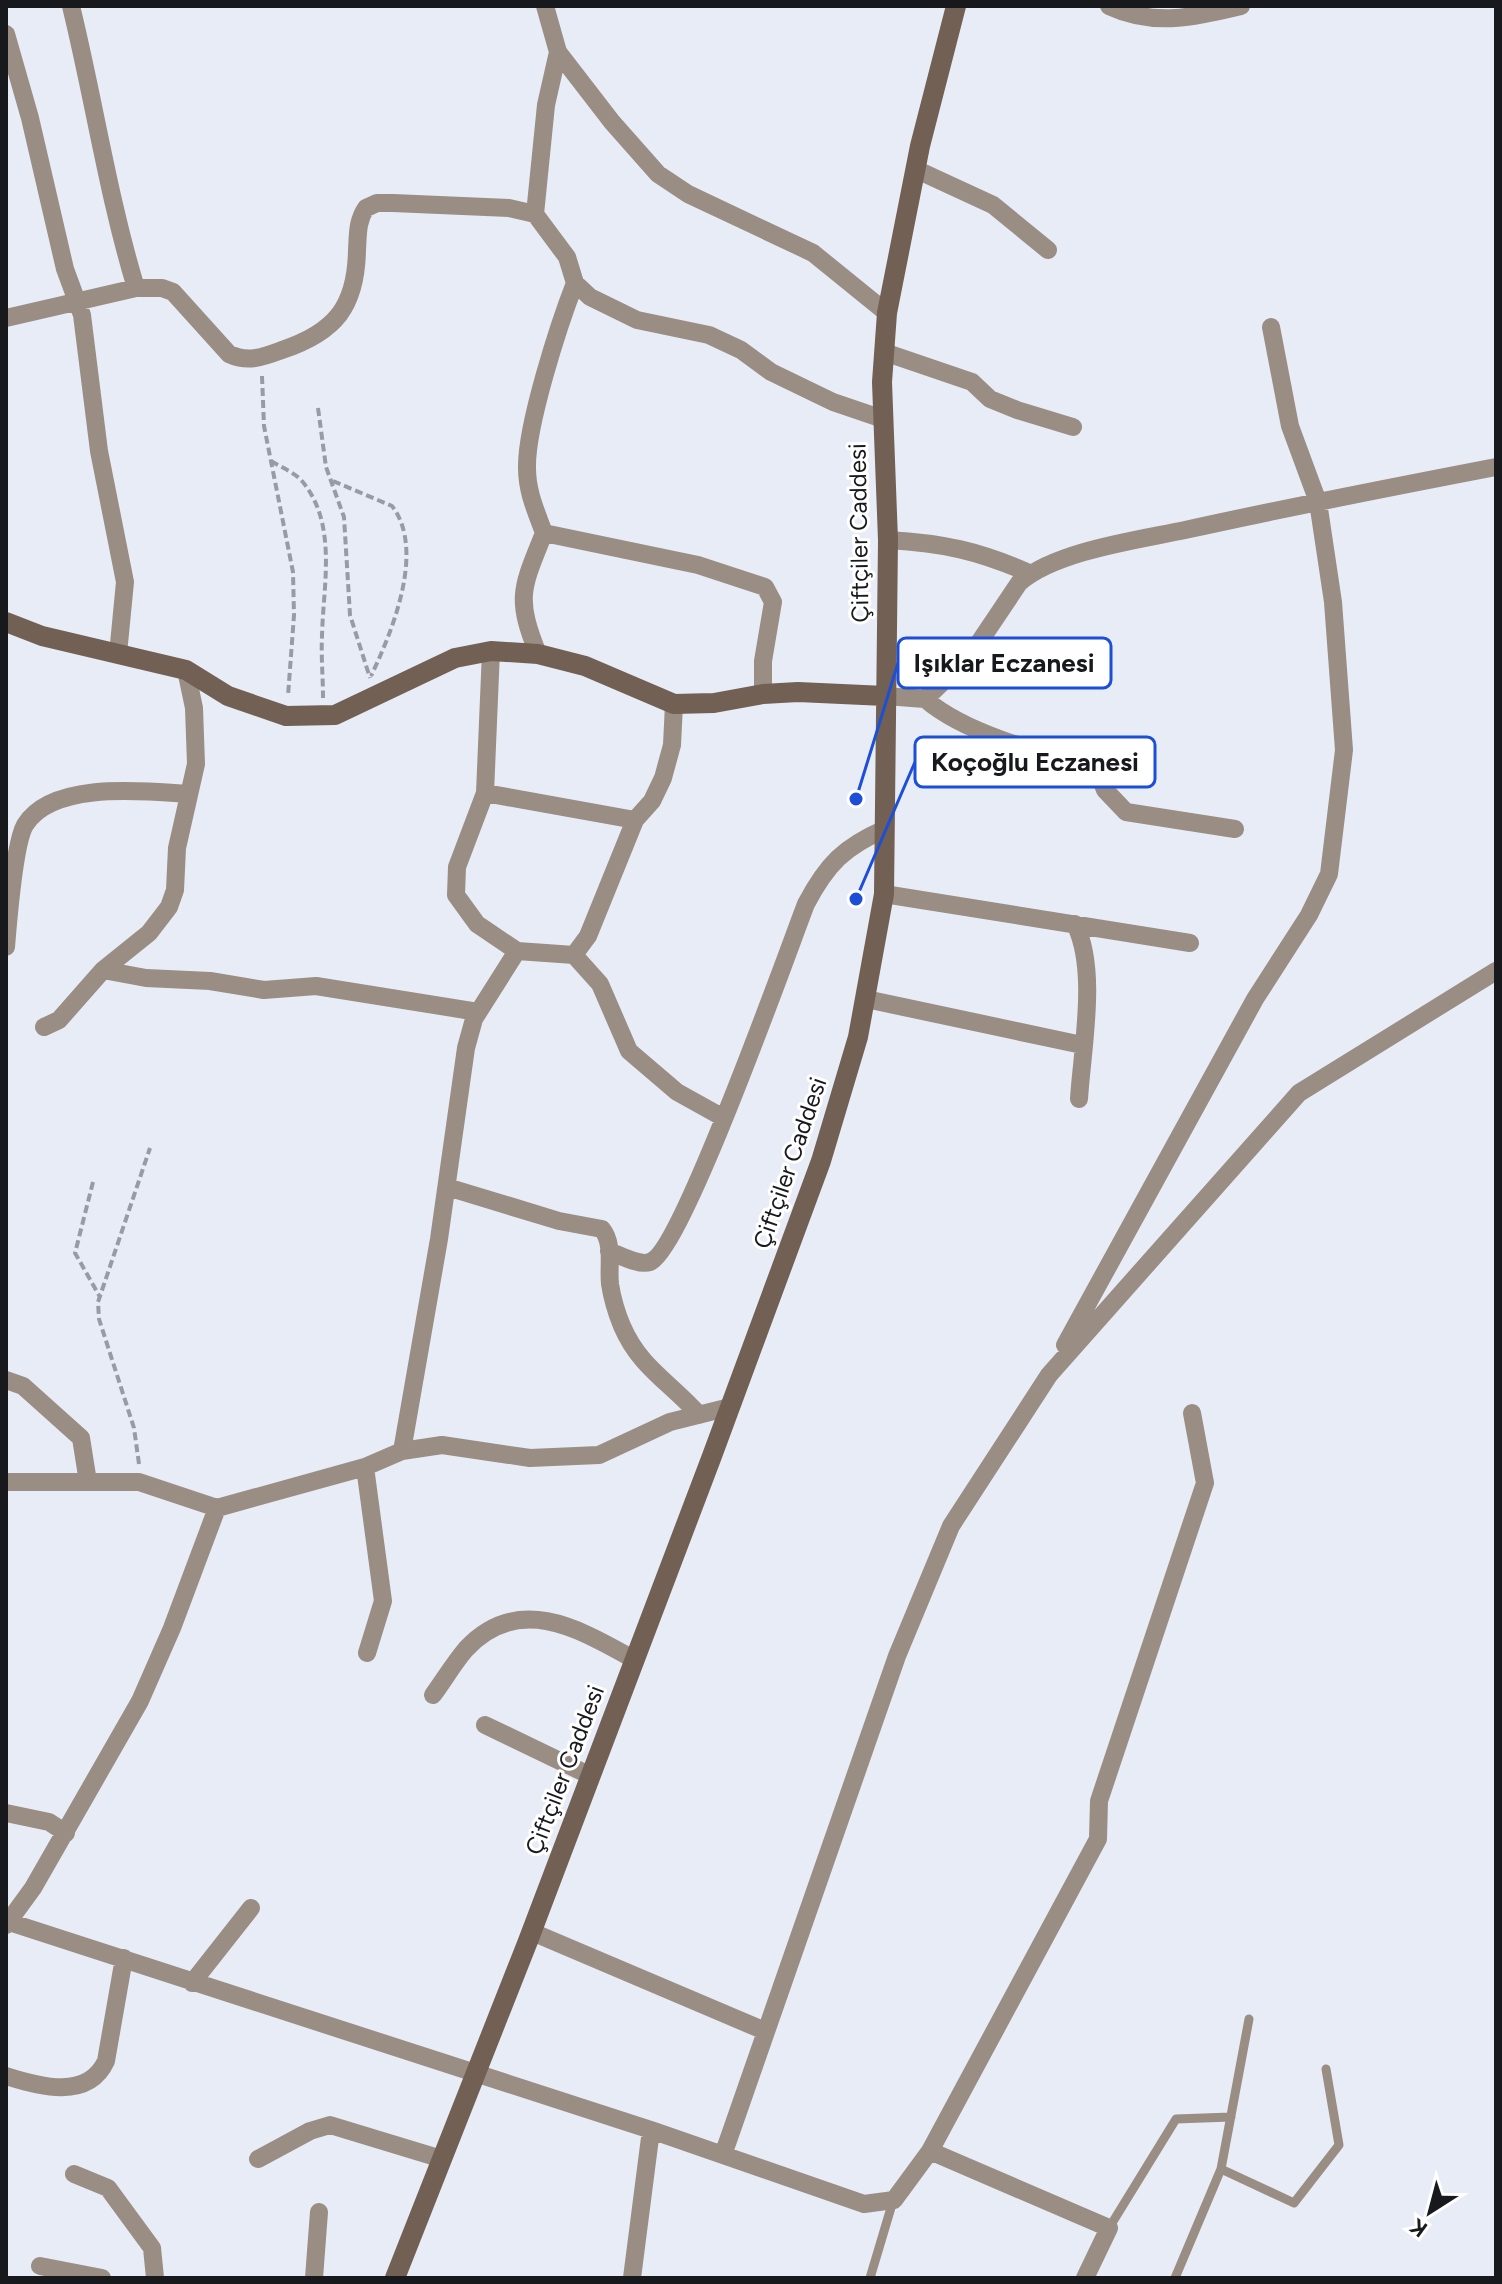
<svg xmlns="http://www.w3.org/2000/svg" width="1502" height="2284" viewBox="0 0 1502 2284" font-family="Figtree,sans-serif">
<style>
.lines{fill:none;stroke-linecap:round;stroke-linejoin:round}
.path{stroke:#989ba4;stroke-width:4;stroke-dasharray:8 4;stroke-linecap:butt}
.lane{stroke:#998d84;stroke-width:9}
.street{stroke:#998d84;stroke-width:18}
.secondary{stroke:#716053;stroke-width:20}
.labels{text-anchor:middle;stroke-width:6;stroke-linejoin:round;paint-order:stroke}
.street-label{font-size:24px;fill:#18191d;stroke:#fff}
.leader{fill:none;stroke:#1d4ed8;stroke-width:3}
.callout-dot{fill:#1d4ed8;stroke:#fff;stroke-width:3}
.callout{fill:#fff;stroke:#1d4ed8;stroke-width:3}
.callout-label{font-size:26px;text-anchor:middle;font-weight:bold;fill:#18191d}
</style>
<rect width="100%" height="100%" fill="#e8ecf7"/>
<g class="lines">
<path class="path" d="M262,376l2,50 29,146 1,43 -6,81
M318,408l8,59 18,50 6,98 20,63
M271,461c10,6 24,12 31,20 36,43 21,105 20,155 -1,21 1,41 1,62
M333,481l59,25c34,44 0,126 -21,170
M93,1182l-18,71 25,44
M139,1464l-5,-36 -35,-109 -1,-17 52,-154"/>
<path class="lane" d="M1249,2019l-28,150 73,34 45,-58 -13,-76
M1109,2228l67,-109 55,-2
M870,2278l23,-77
M1175,2278l46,-109"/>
<path class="street" d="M71,6c23,94 37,190 65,282h26l11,4 56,62c19,9 34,3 53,-4 54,-18 74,-44 75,-100 1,-15 0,-29 9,-42l11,-5h16l116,5 26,6 32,43 8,26 15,14 47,23 72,15 32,15 30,22 62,30 50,17
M545,6l13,46 54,70 46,52 30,20 125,59 74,60
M1109,6c45,21 87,11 132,0
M6,34l24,84 35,151 17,46 17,136 26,131 -7,72
M915,169l78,36 55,45
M535,214l11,-109 12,-53
M575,283c-16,41 -49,143 -48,185 0,24 9,43 17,65l154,32 67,22 8,15 -10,59v33
M6,318l130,-30
M884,352l88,30 18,17 27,11 56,17
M888,540c55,3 91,11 141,33
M491,651l-6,142 -28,74 -1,28 21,29 40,27
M538,654c-23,-57 -16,-66 6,-121
M885,696l40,3 45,-43 49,-73c36,-32 119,-43 166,-53 104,-23 207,-43 311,-63
M925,699c42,36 117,54 171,68l9,23 21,22 109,17
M485,793l150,27
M884,894l306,49
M1075,924c23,46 7,125 4,175
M6,947c2,-24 8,-103 19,-122 27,-44 118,-34 163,-31
M574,955l26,29 29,67 48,41 45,25
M103,970l43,8 64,3 54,9 52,-4 162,26
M866,999l216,46
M44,1027l15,-7 44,-50 46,-37 20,-26 6,-17 2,-42 19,-84 -2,-56 -8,-38
M447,1187l112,34 43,8c12,15 6,37 8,55 2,13 7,30 12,42 18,42 48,56 77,89
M609,1251c10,4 30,15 41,11 32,-12 137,-309 156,-358 21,-40 38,-57 79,-75
M1065,1345l190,-346 54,-84 20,-41 15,-124 -11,-148 -15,-100 -28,-76 -19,-99
M6,1380l17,6 58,52 7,44
M402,1451l37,-212 27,-191 8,-29 43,-68 57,4 14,-19 47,-116 17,-19 11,-23 9,-33 2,-41
M365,1467l18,134 -16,52
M6,1482h133l78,26 148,-41 37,-16 40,-6 88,13 69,-3 71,-33 60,-15
M433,1695c11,-15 21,-32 33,-46 53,-57 115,-19 169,11
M485,1725l106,51
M6,1813l43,9 17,11
M6,1921l645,209 -19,148
M6,1925l27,-37 107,-187 32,-73 45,-120
M532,1932l233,99
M192,1983l59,-75
M6,2076c34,11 82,24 100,-15l18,-103
M651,2130l213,74 30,-4 36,-49 168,-312 1,-38 106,-318 -13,-70
M930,2151l179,77 -24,50
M723,2155l174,-499 54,-130 98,-151 250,-282 197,-122
M258,2159l52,-28 20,-6 112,34
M74,2174l34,14 44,60 3,30
M40,2266l62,12
M314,2278l5,-66"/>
<path class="secondary" d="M6,622l36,14 144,34 42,26 58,20 49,-1 120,-57 36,-7 47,3 47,12 89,38 40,-1 49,-9 35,-2 87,4
M395,2278l133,-337 184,-485 109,-295 37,-124 26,-143 4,-354 -6,-158 5,-69 33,-167 36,-140"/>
</g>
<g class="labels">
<g class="street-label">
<text transform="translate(859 533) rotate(-91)" y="8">Çiftçiler Caddesi</text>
<text transform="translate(790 1163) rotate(-71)" y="8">Çiftçiler Caddesi</text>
<text transform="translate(565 1770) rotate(-69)" y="8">Çiftçiler Caddesi</text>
</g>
</g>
<path class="leader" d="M856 799L898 663M856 899L915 762"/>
<g class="callout-dot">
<circle cx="856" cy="799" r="8"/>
<circle cx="856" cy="899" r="8"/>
</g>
<g class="callout">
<rect x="898" y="638" width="213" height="50" rx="8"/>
<rect x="915" y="737" width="240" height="50" rx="8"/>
</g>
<g class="callout-label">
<text x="1004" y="672">Işıklar Eczanesi</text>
<text x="1035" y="771">Koçoğlu Eczanesi</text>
</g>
<rect width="1502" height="2284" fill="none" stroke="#18191d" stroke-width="16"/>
<g transform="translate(1430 2212) rotate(216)" stroke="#ffffff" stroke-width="6" paint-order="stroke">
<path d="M0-6L14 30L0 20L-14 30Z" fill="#18191d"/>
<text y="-12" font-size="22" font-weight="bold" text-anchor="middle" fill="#18191d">K</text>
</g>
</svg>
